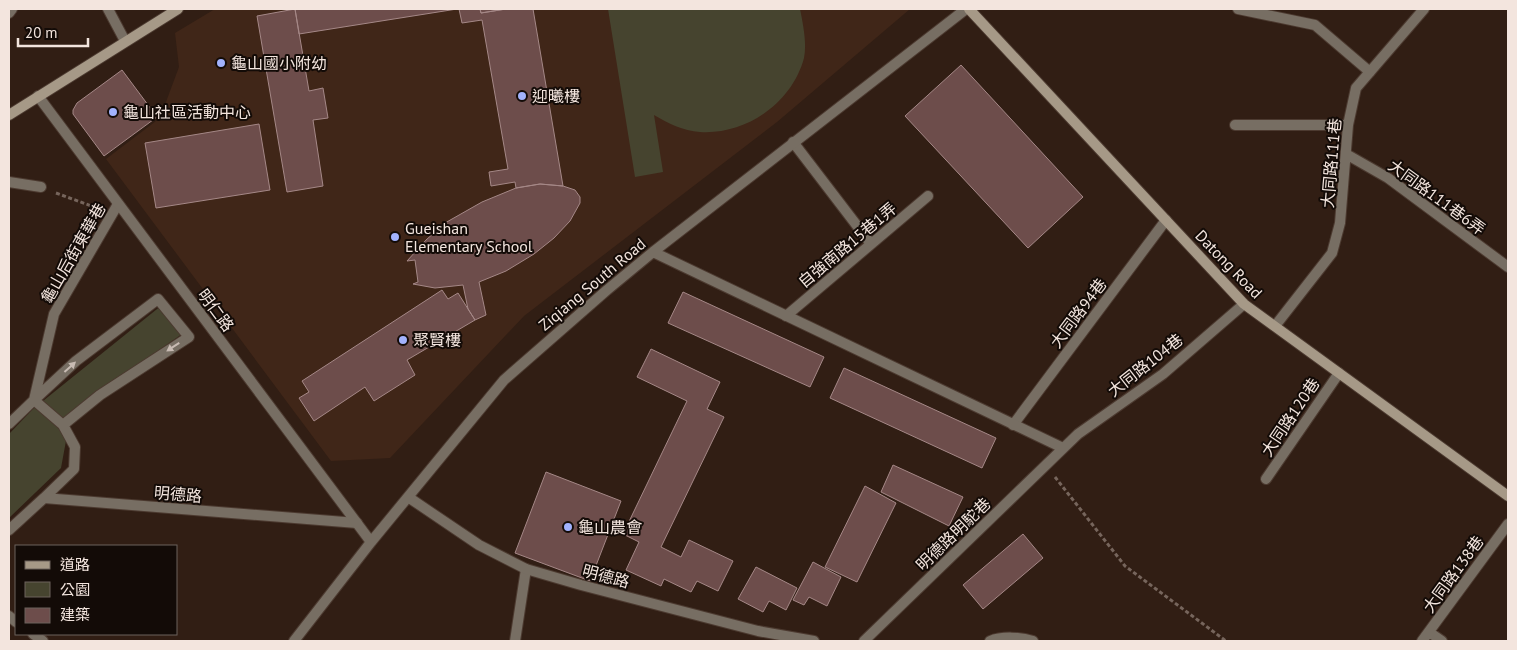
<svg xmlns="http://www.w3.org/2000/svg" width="1517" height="650" viewBox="0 0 1517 650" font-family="'PT Sans','Noto Sans TC',sans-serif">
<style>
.built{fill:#402618}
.green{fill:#46442f}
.building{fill:#6d4d4b;stroke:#a58887}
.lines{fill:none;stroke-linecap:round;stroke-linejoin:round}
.lane-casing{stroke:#4c3a30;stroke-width:12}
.street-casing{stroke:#4c3a30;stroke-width:12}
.secondary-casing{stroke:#4c3a30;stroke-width:12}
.path{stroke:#76655c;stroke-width:3;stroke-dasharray:4 2.5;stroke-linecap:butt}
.lane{stroke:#776e63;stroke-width:10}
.street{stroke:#776e63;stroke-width:10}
.secondary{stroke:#a69987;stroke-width:10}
.oneway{fill:#c8bbb3}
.poi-dot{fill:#a2b2fd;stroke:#130b07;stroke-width:2}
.labels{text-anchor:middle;stroke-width:4;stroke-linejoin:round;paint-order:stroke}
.poi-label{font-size:16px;fill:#f3e5de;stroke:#130b07;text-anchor:start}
.street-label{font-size:16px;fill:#f3e5de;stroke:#130b07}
</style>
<rect width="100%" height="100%" fill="#311e14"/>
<path class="built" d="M215,9h695l-133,113 -253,194 -134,142 -59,3 -225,-302 54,-41 19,-51 -4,-34z"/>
<path class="green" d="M608,9h192c3,15 7,34 4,49 -12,45 -58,77 -104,74 -17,-1 -32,-9 -46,-17l9,57 -28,5z
M167,301l18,31 -94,65 -21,22 -9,49 -52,50v-84l24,-25z"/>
<path class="building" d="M295,9l14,82 14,-3 5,30 -15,2 10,66 -36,6 -30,-176z
M295,9h162l-158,25z
M459,9h21l1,4 25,-4h27l30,177 -23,-2 -24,4 -1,-6 -24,4 -2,-14 19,-3 -26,-149 -20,3z
M480,9h26l-25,4z
M961,65l122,132 -55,51 -123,-132z
M122,70l35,47 -53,39 -31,-42v-4l4,-7z
M259,124l11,66 -114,18 -11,-65z
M540,184l23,2 12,4 5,7v6l-10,18 -16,17 -20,16 -28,17 -27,11 7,33 -11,5 -7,-11 -5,-24 -28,3 -22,-4 5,-2 -3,-22 -8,1 19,-21 19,-17 37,-21 34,-14z
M442,290l6,9 10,-6 17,27 -68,40 8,15 -41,26 -9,-14 -51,34 -15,-23 10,-6 -7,-11z
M683,292l141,65 -14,30 -142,-64z
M651,349l69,33 -13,27 17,8 -63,130 20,10 8,-17 44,21 -15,30 -21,-10 -6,11 -27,-13 -3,7 -35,-16 13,-28 -16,-8 64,-133 -50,-24z
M844,368l152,70 -14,30 -152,-70z
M893,465l70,32 -14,29 -68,-34z
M546,472l75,29 -31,80 -75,-28z
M865,486l31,17 -39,79 -32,-15z
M1023,534l20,24 -60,51 -20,-24z
M813,562l28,15 -14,29 -18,-9 -5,8 -11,-5z
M756,567l41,21 -11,22 -17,-9 -6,11 -25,-13z"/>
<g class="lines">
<defs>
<path id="lane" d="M1238,9l77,16 55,47
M9,13l3,-4
M1235,125h113
M793,142l78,102
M1346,154l42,24 120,89
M9,182l32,5
M786,316l142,-120
M1275,326l57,-73 8,-30 8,-98 8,-37 68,-79
M9,424l25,-24 20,-86 64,-110
M1013,425l153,-205
M1266,479l73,-106
M44,498l30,-29 1,-22 -12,-22 -29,-25 42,-39 82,-62 31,38 -89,58 -37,30
M9,530l35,-32 313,25
M9,616l7,6
M1429,632l13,9
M33,634l10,7
M515,641l11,-72
M1422,641l86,-117"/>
<path id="street" d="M108,9l17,32
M38,96l333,446
M653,252l410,196
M408,497l71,48 47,24 55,16 177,46 56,10
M294,641l77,-99 133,-162 103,-90 46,-38 313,-243
M864,641l214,-207 85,-60 81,-70
M990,641c12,-5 31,-4 43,0"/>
<path id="secondary" d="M969,9l275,295 264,192
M9,115l169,-106"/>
</defs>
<use href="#lane" class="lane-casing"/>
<use href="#street" class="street-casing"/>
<use href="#secondary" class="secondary-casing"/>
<path class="path" d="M56,193l41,15
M1055,477l70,89 101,75"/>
<use href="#lane" class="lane"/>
<use href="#street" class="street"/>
<use href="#secondary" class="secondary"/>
</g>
<defs><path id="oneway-solid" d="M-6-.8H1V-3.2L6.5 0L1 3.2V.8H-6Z" transform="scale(1.25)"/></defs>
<g class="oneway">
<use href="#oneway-solid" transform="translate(173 347) rotate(147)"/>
<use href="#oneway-solid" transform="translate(70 367) rotate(-42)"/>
</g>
<g class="poi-dot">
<circle cx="221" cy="63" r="5"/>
<circle cx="522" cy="96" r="5"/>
<circle cx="113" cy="112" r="5"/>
<circle cx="395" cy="237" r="5"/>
<circle cx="403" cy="340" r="5"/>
<circle cx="568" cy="527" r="5"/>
</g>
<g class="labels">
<g class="poi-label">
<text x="231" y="69">龜山國小附幼</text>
<text x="532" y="102">迎曦樓</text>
<text x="123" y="118">龜山社區活動中心</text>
<text x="405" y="234">Gueishan<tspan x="405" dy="18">Elementary School</tspan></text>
<text x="413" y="346">聚賢樓</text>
<text x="578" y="533">龜山農會</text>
</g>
<g class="street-label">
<text transform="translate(1331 163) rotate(-85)" y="6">大同路111巷</text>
<text transform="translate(1437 197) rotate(36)" y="6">大同路111巷6弄</text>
<text transform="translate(847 245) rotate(-40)" y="6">自強南路15巷1弄</text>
<text transform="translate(73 253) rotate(-60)" y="6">龜山后街東華巷</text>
<text transform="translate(1229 264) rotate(46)" y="6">Datong Road</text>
<text transform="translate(592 284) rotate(-40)" y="6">Ziqiang South Road</text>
<text transform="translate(216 310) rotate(53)" y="6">明仁路</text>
<text transform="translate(1078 313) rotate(-53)" y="6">大同路94巷</text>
<text transform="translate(1145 365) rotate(-38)" y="6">大同路104巷</text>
<text transform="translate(1290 417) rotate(-56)" y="6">大同路120巷</text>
<text transform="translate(178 494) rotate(5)" y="6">明德路</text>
<text transform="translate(953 534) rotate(-44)" y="6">明德路明駝巷</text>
<text transform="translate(1453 574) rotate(-54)" y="6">大同路138巷</text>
<text transform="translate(606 576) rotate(15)" y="6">明德路</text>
</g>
</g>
<rect width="1517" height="650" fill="none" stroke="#f3e5de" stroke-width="20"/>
<rect x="15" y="545" width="162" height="90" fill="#130b07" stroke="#6d625d"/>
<rect x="25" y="561" width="25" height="8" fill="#a69987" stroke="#6d625d"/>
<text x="60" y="570" font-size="15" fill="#f3e5de">道路</text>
<rect x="25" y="582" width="25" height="15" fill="#46442f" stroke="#6d625d"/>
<text x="60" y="595" font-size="15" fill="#f3e5de">公園</text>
<rect x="25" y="608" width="25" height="15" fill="#6d4d4b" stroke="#6d625d"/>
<text x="60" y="620" font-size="15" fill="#f3e5de">建築</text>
<path d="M18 38v8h70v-8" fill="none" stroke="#f3e5de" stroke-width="2.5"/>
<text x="25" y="38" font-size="15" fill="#f3e5de" stroke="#130b07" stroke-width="4" paint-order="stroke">20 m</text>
</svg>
